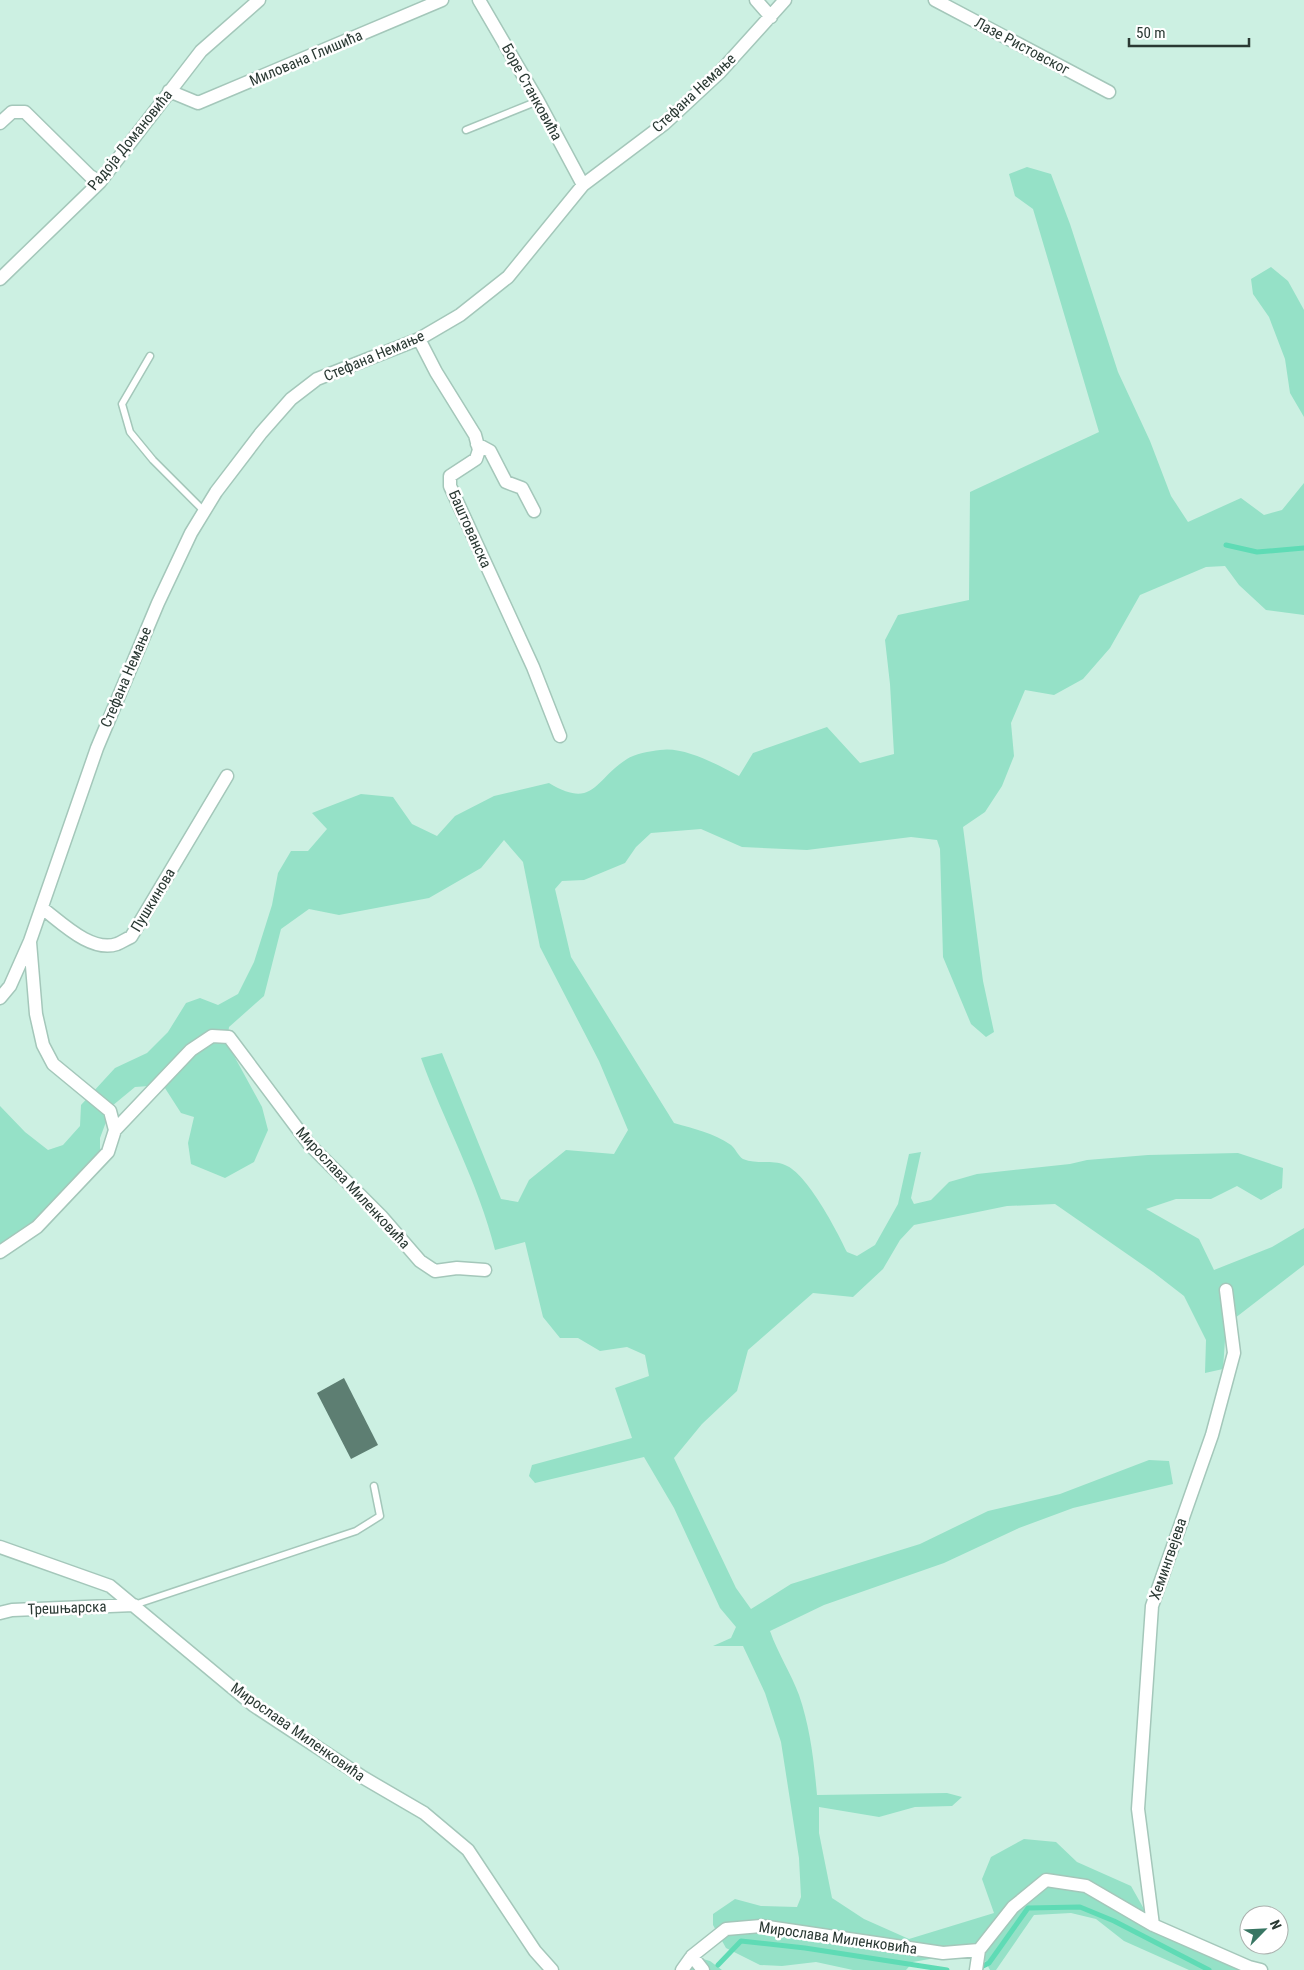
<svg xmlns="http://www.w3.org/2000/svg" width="1304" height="1970" viewBox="0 0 1304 1970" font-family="'Roboto Condensed',sans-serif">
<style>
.green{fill:#95e1c7}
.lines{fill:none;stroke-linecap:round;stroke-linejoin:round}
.stream{stroke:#5fdbb5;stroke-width:5}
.building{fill:#5d7e72}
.lane-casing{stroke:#a4c7ba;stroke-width:9}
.street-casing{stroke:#a4c7ba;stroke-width:15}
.lane{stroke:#fff;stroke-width:6}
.street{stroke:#fff;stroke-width:12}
.labels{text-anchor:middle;stroke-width:5;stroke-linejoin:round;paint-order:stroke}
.street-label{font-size:15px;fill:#2a3933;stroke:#fff}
</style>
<rect width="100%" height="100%" fill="#ccf0e2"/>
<path class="green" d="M1027,167l24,7 19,50 48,148 32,69 21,55 17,26 53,-24 23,17 18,-5 22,-27v132l-38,-5 -27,-25 -14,-19 -19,1 -66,28 -30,53 -27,31 -29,16 -29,-5 -14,33 3,33 -12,30 -17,26 -22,15 20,154 11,51 -8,5 -15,-13 -28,-67 -3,-108 -3,-9 -26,-3 -104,13 -65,-3 -41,-18 -50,4 -15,14 -11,16 -41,17 -22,1 -7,8 16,68 103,166c21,6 39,10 57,22 5,4 7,11 12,14 14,6 29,0 42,6 22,8 52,66 62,87l10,4 18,-11 23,-41 11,-50 12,-2 -10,46 3,6 17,-4 18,-18 28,-8 93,-10 17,-4 61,-5 90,-2 45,15 -1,20 -21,12 -24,-14 -26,13h-35l-30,10 53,30 15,31 58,-23 32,-19v37l-78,60 -3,44 -18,4 1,-33 -22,-44 -31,-24 -98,-68 -48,2 -93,19 -14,15 -17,29 -30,28 -40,-4 -65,57 -11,41 -35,33 -28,34 62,130 15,21 40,-25 129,-40 68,-33 72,-17 89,-34 20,1 4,23 -100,24 -54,20 -75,35 -120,42 -54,26c8,23 21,42 29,64 11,32 15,66 18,100l130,-2 15,4 -10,9 -37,1 -36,10 -60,-10v26l13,65 32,21 45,20 85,-26 -12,-34 9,-22 33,-18 32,3 21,20 54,24 22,39 108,45h-72l-65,-29 -28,-22 -25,-6 -37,2 -38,55h-6l-11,-20 -66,12 -7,8h-53l-37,-8 -34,4 -22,-1 -34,-17 -13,-23v-11l22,-15 26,7 36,1 4,-10 -2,-39 -18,-116 -16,-49 -22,-47h-30l18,-8 5,-11 -16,-19 -46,-100 -30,-51 -109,26 -6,-7 3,-11 100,-27 -17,-50 34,-12 -4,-21 -18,-8 -27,4 -22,-13h-18l-17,-21 -18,-75 -30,8c-16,-66 -51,-128 -74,-192l21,-5 59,146 17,3 11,-22 37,-30 48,4 14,-24 -29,-69 -59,-114 -17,-85 -19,-22 -23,28 -52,30 -90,17 -30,-6 -28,20 -17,67 -35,31 -2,16 35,64 6,23 -14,32 -29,16 -34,-14 -3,-21 6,-26 -13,-4 -18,-28 -28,2 -23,19 -12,32v25l-100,89v-146l25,26 23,18 15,-5 17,-19 1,-21 34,-37 32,-15 21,-21 18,-29 14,-5 18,7 20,-11 16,-32 18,-57 6,-32 13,-22h17l19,-22 -15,-16 49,-19 32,3 19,27 25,12 18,-20 39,-20 55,-13c45,27 45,-3 78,-24 7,-5 23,-8 33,-9 24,-4 58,15 79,26l14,-23 74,-26 33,36 34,-9 -4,-70 -5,-44 13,-25 71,-15 1,-108 129,-60 -66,-223 -18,-13 -6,-22z
M1271,267l17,14 16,29v107l-14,-24 -5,-34 -16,-42 -16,-23 -2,-15z
M692,1956l18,5 12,9h-40z"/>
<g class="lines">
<path class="stream" d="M1226,545l31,7 47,-4
M718,1965l23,-24 64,7 142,22
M979,1968l10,-5 39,-55 52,-1 34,14 95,49"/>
</g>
<path class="building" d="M344,1378l34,67 -27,14 -34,-66z"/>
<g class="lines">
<defs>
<path id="lane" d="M466,130l72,-29
M150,356l-28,48 8,28 23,28 51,51
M134,1605l222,-74 24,-15 -6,-30"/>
<path id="street" d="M479,0l59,101 45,84
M756,0l15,17
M935,0l174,92
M169,91l29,12 244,-103
M0,123l12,-11h13l65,64 10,6
M0,279l100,-97 101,-131 58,-51
M419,339l17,33 39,63 4,15 -3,9 -26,17v10l83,181 27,69
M477,444l13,7 16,31 16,6 12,23
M42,908c19,14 49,45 75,36 5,-2 9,-5 14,-7l96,-161
M0,998l10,-12 20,-45 67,-193 61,-145 33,-70 25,-41 45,-59 30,-34 26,-20 102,-40 41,-24 48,-38 75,-92 81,-61 56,-52 65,-72
M115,1130l76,-80 21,-14 17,1 80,107 72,72 39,45 15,10 22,-3 28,2
M0,1252l37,-25 71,-75 7,-22 -5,-19 -57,-47 -10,-19 -7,-31 -6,-72
M0,1547l110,39 143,119 111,73 60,35 44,37 67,101 17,19
M0,1613l12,-3 122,-5
M1153,1925l-15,-116 14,-203 60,-171 22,-82 -8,-63
M692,1956l11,14
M682,1970l10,-14 34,-27 35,-3 182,27 36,-3 34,-43 33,-27 40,6 67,39 96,42 12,3
M976,1970l3,-20"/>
</defs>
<use href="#lane" class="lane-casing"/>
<use href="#street" class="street-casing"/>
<use href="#lane" class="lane"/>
<use href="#street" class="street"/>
</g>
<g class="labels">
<g class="street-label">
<text transform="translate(1022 46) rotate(28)" y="5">Лазе Ристовског</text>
<text transform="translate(306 58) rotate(-23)" y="5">Милована Глишића</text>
<text transform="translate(532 92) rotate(61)" y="5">Боре Станковића</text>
<text transform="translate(694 93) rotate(-43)" y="5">Стефана Немање</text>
<text transform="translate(130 140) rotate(-51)" y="5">Радоја Домановића</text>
<text transform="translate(374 356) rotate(-23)" y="5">Стефана Немање</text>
<text transform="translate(470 529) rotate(66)" y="5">Баштованска</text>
<text transform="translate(126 677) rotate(-67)" y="5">Стефана Немање</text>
<text transform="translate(153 900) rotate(-59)" y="5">Пушкинова</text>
<text transform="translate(353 1188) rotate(47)" y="5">Мирослава Миленковића</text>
<text transform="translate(1168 1559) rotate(-71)" y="5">Хемингвејева</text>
<text transform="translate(67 1608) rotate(-2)" y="5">Трешњарска</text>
<text transform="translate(298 1732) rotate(35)" y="5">Мирослава Миленковића</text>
<text transform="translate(838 1938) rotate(8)" y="5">Мирослава Миленковића</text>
</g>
</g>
<g transform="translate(1264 1930) rotate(66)"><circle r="24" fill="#ffffff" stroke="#aab0ad"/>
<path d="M0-4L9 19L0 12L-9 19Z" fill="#387663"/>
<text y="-8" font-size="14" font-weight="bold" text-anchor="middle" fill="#2a3933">N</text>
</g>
<path d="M1129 38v8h120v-8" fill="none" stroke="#2a3933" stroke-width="2.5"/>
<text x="1136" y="38" font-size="15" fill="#2a3933" stroke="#ffffff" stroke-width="4" paint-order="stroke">50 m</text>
</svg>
